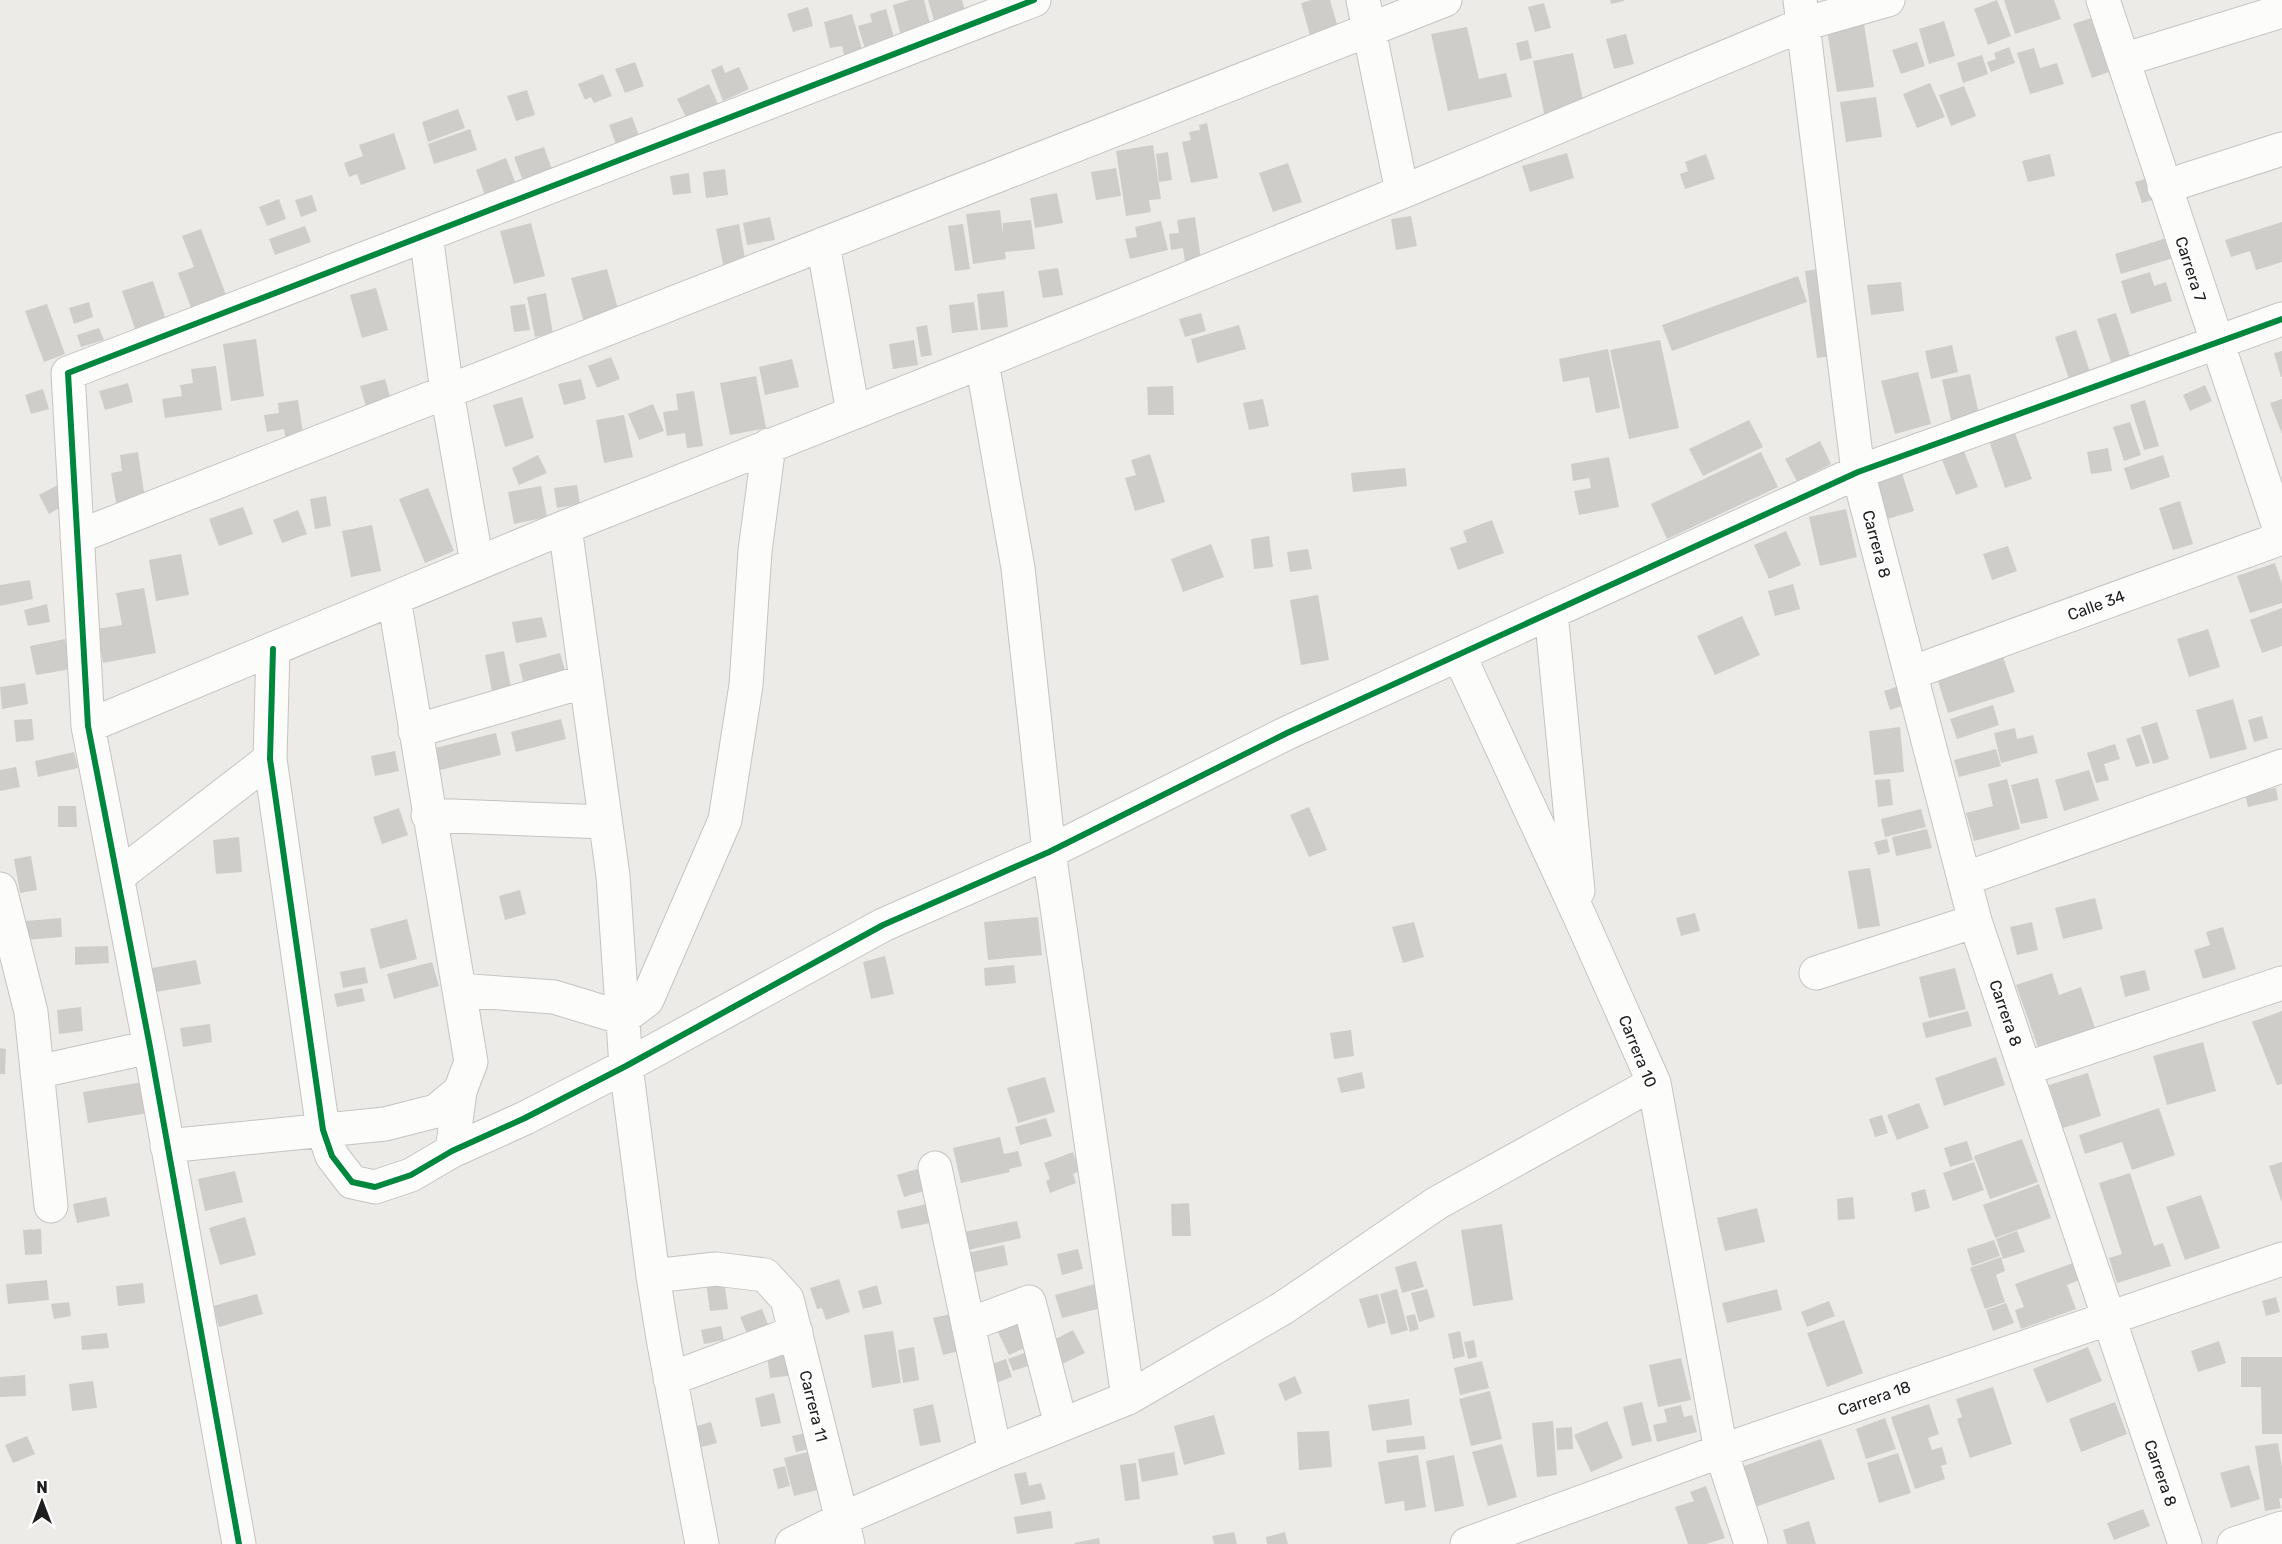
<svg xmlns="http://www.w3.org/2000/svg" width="2282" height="1544" viewBox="0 0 2282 1544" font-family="Rubik,sans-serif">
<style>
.building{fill:#cecdca}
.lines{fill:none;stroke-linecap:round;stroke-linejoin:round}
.minor-casing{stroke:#c5c4c3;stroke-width:35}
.minor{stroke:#fcfcfb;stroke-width:33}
.cycleway-casing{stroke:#fff;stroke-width:10}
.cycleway{stroke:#00873e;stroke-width:6}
.labels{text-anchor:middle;stroke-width:4.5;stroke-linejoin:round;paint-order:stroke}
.street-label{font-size:16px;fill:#1e1e1e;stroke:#fff}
</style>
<rect width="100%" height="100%" fill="#ecebe7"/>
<path class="building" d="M910,0h14l8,32 -30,8 -9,-35z
M928,0h34l6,21 -31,9z
M1312,0h18l9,31 -28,8 -10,-36z
M1610,0h14v1l-13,3z
M1997,0l14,36 -23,9 -14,-36z
M2004,0h50l7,19 -46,15z
M1544,3l7,25 -16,4 -7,-25z
M808,7l5,19 -20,6 -6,-18z
M886,9l9,32 -30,8 -7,-23 14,-4 -2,-8z
M852,14l11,39 -18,5 -3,-12 -12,2 -6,-26z
M2100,15l15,45 -9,3 3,9 -17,6 -19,-54z
M1944,21l11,35 -26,8 -10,-35z
M1864,24l10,63 -37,5 -10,-62z
M1467,27l12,52 27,-6 6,24 -64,14 -17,-77z
M1626,34l8,30 -20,5 -8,-30z
M1528,40l4,18 -12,3 -4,-18z
M1917,42l8,24 -24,8 -9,-24z
M2009,47l6,16 -24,9 -4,-10 9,-3 -2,-6z
M2034,48l6,20 17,-5 7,21 -34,10 -13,-41z
M1573,53l12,57 -40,8 -12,-57z
M1982,55l6,19 -25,9 -6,-20z
M635,62l9,24 -19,7 -10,-24z
M722,65l3,8 14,-6 10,22 -26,12 -12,-31z
M603,74l9,22 -18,7 -3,-6 -6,3 -7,-16z
M1930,83l15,34 -28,11 -14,-34z
M709,84l10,22 -31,15 -11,-22z
M1964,86l12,30 -25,10 -12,-31z
M527,90l8,25 -19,6 -9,-25z
M1876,97l6,40 -36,5 -6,-40z
M458,109l7,19 -37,14 -6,-20z
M632,117l8,21 -23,9 -8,-22z
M1207,123l11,55 -27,5 -9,-41 9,-2 -2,-8 11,-2 -1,-5z
M470,129l7,21 -43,14 -6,-20z
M394,133l12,36 -45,16 -4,-11 -8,3 -5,-14 19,-7 -4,-11z
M1153,145l8,54 -12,1 2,12 -25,4 -10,-65z
M544,147l11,31 -29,11 -12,-32z
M1168,152l4,28 -13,2 -3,-28z
M1567,153l7,25 -44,14 -8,-26z
M1706,154l9,25 -30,10 -5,-15 8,-3 -3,-9z
M2050,154l5,22 -27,6 -6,-21z
M506,158l11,29 -31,11 -10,-28z
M1288,163l14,39 -29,10 -14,-39z
M1116,168l5,28 -25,4 -5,-28z
M725,169l3,26 -22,3 -3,-26z
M689,173l2,20 -18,2 -3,-19z
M2154,176l7,21 -19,6 -7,-21z
M1057,193l6,30 -28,5 -5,-30z
M312,195l5,16 -16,6 -6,-17z
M279,199l7,20 -19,7 -8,-19z
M1000,210l3,25v-12l28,-3 4,29 -30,3 1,7 -33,5 -7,-50z
M1411,216l6,30 -21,4 -5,-31z
M770,217l5,23 -28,5 -4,-22z
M1195,217l6,42 -16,3 -2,-14 -12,2 -2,-16 10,-1 -2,-13z
M1161,221l7,29 -38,9 -5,-20 12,-2 -2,-10z
M2282,222v40l-26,8 -6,-19 -19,6 -6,-17z
M531,223l14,53 -31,8 -14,-53z
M739,224l7,40 -22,5 -8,-40z
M963,224l7,45 -15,2 -7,-45z
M305,226l6,16 -36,13 -6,-16z
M201,229l27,71 -35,13 -15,-40 16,-6 -12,-31z
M2173,236l7,20 -59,18 -6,-20z
M1058,268l5,27 -20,3 -5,-27z
M1827,268l12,87 -22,3 -12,-87z
M607,269l13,47 -35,10 -14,-48z
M2150,272l4,14 12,-4 6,19 -41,13 -10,-33z
M1798,276l9,26 -135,49 -10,-26z
M153,281l14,42 -31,9 -14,-41z
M1901,282l3,29 -33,4 -4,-30z
M376,288l12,42 -26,8 -12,-43z
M1004,291l4,36 -27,3 -4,-36z
M546,293l7,41 -18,3 -8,-40z
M89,302l4,15 -19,7 -5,-16z
M974,302l4,28 -26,3 -3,-28z
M47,304l18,50 -21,8 -19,-51z
M525,304l5,26 -16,2 -4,-26z
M1201,313l5,18 -21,6 -6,-18z
M2116,313l14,43 -19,6 -14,-43z
M927,325l5,30 -11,2 -5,-30z
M1239,325l7,24 -49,14 -6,-24z
M99,328l5,12 -23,7 -4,-12z
M2076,330l14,42 -21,7 -14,-42z
M256,339l8,57 -33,5 -8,-57z
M914,340l4,25 -25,4 -4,-25z
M1660,340l19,88 -50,11 -19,-89z
M1952,345l6,27 -27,7 -6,-28z
M1608,349l12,59 -24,5 -7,-36 -26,5 -4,-23z
M2282,351v26h-1l-7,-24z
M611,357l9,22 -23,9 -9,-22z
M792,359l7,28 -34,8 -6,-28z
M216,366l6,44 -57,8 -3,-19 20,-3 -2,-11 13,-2 -2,-14z
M1918,372l13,52 -36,10 -14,-53z
M1970,374l9,40 -28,6 -9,-40z
M756,376l10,52 -36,7 -10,-52z
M385,379l7,24 -25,7 -7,-24z
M581,379l5,20 -22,6 -6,-21z
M128,383l5,19 -28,8 -6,-19z
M2205,385l7,16 -22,10 -7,-16z
M1173,386l1,29h-26l-1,-28z
M43,389l6,20 -18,5 -6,-19z
M694,391l9,55 -16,2 -2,-15 -18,3 -4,-24 15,-2 -2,-16z
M522,397l12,41 -29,9 -12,-42z
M1263,399l6,27 -20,4 -6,-27z
M2282,399v35l-12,-31z
M298,400l6,40 -18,2 -2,-13 -17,3 -3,-17 15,-2 -1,-10z
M2145,400l14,46 -15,4 -14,-45z
M653,404l11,27 -25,9 -11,-26z
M624,415l9,42 -29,6 -8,-43z
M1749,420l14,27 -60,29 -14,-27z
M2130,422l11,33 -17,6 -11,-34z
M2015,433l17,46 -27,9 -16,-47z
M1820,441l11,23 -34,17 -12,-22z
M2108,448l4,23 -21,3 -4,-22z
M1964,451l14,36 -22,8 -14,-35z
M138,452l7,47 -29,4 -5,-30 11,-2 -2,-16z
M1761,452l17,35 -111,52 -16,-35z
M1150,454l15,48 -30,9 -10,-33 11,-3 -5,-15z
M538,455l9,18 -28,12 -7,-17z
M2163,455l7,22 -39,13 -7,-22z
M1609,457l10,50 -40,8 -5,-24 17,-3 -2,-10 -16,3 -2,-17z
M1405,468l2,18 -54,6 -2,-19z
M1902,473l12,38 -33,10 -12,-39z
M58,485l10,18 -19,11 -10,-19z
M577,485l3,19 -23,4 -3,-20z
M541,486l6,31 -33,7 -6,-32z
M428,488l26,63 -29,12 -26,-64z
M326,496l5,30 -16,3 -5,-30z
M2180,501l13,43 -20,6 -14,-42z
M243,507l10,27 -34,12 -10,-27z
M1846,509l11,48 -37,9 -11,-49z
M298,510l9,24 -25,9 -9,-23z
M1492,520l12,33 -46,17 -8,-22 17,-6 -4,-11z
M372,525l9,46 -30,6 -9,-46z
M1786,531l15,34 -32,14 -15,-34z
M1269,536l4,31 -19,2 -3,-30z
M1211,544l13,33 -41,15 -12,-33z
M2008,546l9,25 -25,9 -9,-26z
M1308,549l4,20 -22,3 -3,-20z
M181,554l8,41 -33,6 -7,-41z
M2275,563l7,21v19l-32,10 -13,-37z
M30,580l3,19 -33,7v-21z
M1793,584l7,25 -25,7 -7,-25z
M144,588l12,65 -53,10 -6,-34 25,-4 -6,-32z
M1318,595l11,65 -28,5 -11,-65z
M47,604l3,18 -22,4 -4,-16z
M2282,608v38l-20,7 -12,-33z
M1742,616l18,39 -45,20 -18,-39z
M542,617l5,20 -31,6 -4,-21z
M2208,629l12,38 -31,10 -12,-38z
M65,639l6,30 -35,6 -6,-29z
M504,651l7,37 -19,4 -7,-37z
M2001,651l14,41 -67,21 -13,-41z
M560,653l6,21 -42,11 -5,-21z
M25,683l3,21 -26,5 -2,-22z
M1902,685l6,19 -18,6 -6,-19z
M2233,699l14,50 -37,10 -14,-49z
M1993,705l6,20 -42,14 -7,-20z
M2262,716l6,22 -14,4 -6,-22z
M32,719l2,21 -18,2 -2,-22z
M561,719l5,20 -50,13 -5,-20z
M2157,722l12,37 -16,5 -12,-37z
M1900,727l4,45 -30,3 -5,-44z
M2015,728l2,11 16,-4 5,18 -37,10 -7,-30z
M496,733l5,22 -65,16 -5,-22z
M2140,734l10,29 -14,4 -10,-28z
M2115,744l5,15 -16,5 5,16 -13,3 -9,-30z
M1996,749l5,17 -42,11 -5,-17z
M395,751l4,20 -24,5 -4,-20z
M74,752l4,16 -40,9 -3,-16z
M16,767l4,20 -20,4v-21z
M2089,770l10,30 -35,11 -9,-31z
M2038,778l10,40 -27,6 -10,-39z
M1890,779l3,26 -15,2 -3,-27z
M2007,779l13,50 -46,12 -8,-28 27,-7 -5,-22z
M2276,788l2,12 -30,7 -3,-13z
M58,806h18l1,21h-19z
M1309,807l18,43 -18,7 -19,-42z
M399,808l9,27 -26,9 -9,-27z
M1921,809l5,18 -41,10 -4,-18z
M1927,829l5,19 -36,8 -4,-19z
M239,837l3,35 -26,2 -3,-34z
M1887,839l3,13 -12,3 -4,-13z
M31,856l6,34 -17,3 -6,-34z
M1870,868l10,58 -22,3 -10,-58z
M520,890l6,24 -21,6 -6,-24z
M2095,898l8,31 -40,10 -8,-31z
M1695,913l5,18 -19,5 -5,-18z
M1038,917l4,38 -54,5 -4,-38z
M61,918l1,19 -36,3 -1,-19z
M407,919l10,40 -37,10 -10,-40z
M1414,922l10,35 -21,6 -11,-36z
M2032,922l6,28 -21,5 -7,-28z
M2223,927l13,42 -33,10 -9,-29 16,-5 -4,-13z
M108,946l1,17 -34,2v-18z
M885,956l9,38 -23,5 -8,-37z
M196,960l5,24 -45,8 -4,-24z
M432,962l7,24 -45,13 -7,-25z
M1014,965l2,18 -31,3 -1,-18z
M365,967l3,16 -25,5 -3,-16z
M1955,968l11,41 -37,9 -10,-41z
M2145,970l5,20 -25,7 -5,-21z
M2052,973l7,22 22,-8 14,41 -57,19 -22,-62z
M362,988l3,13 -28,6 -3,-13z
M81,1007l2,24 -24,3 -2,-24z
M1968,1011l4,15 -46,12 -4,-15z
M2282,1011v73l-5,1 -25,-63z
M210,1024l2,18 -29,5 -3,-19z
M1351,1030l3,26 -20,3 -4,-26z
M2203,1042l13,49 -49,14 -14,-49z
M0,1048l6,1 -1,25h-5z
M1996,1057l9,28 -61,21 -9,-28z
M1362,1072l3,16 -24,5 -4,-15z
M2088,1073l13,43 -38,12 -14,-43z
M1045,1077l10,35 -37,11 -11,-35z
M143,1082l5,31 -60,10 -5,-31z
M1919,1103l10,25 -32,12 -10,-25z
M2159,1108l16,47 -43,15 -10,-28 -37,12 -6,-19z
M1882,1115l6,18 -13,4 -6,-18z
M1046,1118l6,18 -32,9 -5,-18z
M1000,1137l4,17 14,-3 4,15 -13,3 1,3 -49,11 -8,-35z
M2022,1139l16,43 -48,17 -16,-43z
M1967,1141l6,19 -23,7 -6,-19z
M1073,1152l7,19 -7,3 3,9 -26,10 -4,-12 4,-2 -6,-16z
M1974,1162l10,28 -31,11 -10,-28z
M2282,1162v41l-13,-37z
M921,1168l6,22 -23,7 -7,-22z
M235,1171l8,31 -38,9 -7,-32z
M2130,1173l24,73 9,-3 8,23 -54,17 -8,-25 13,-4 -23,-71z
M2039,1184l12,34 -56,20 -12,-33z
M1925,1189l5,19 -15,4 -4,-19z
M2201,1195l19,53 -35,12 -19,-53z
M106,1197l4,19 -33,7 -4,-19z
M1853,1197l2,22 -17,1 -1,-21z
M935,1202l4,19 -38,8 -4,-18z
M1189,1203l2,33h-19l-1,-32z
M1757,1208l8,34 -40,9 -8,-33z
M245,1217l11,38 -36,10 -11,-37z
M1017,1221l4,17 -53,12 -4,-18z
M1502,1224l11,76 -40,6 -12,-76z
M41,1229l1,25 -17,1 -2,-25z
M2017,1231l8,21 -22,7 -7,-20z
M1994,1240l6,16 -28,10 -5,-17z
M1004,1245l4,20 -36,8 -5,-20z
M1078,1249l5,20 -21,6 -5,-21z
M2001,1257l4,14 -9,4 9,27 -20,7 -15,-41z
M1416,1261l8,26 -22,6 -7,-26z
M2073,1263l6,17 -12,5 9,24 -55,20 -6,-19 9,-3 -9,-23z
M839,1279l11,33 -24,8 -4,-12 -5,1 -7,-21z
M47,1280l2,20 -41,4 -2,-20z
M724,1280l4,29 -18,2 -4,-28z
M143,1283l2,20 -27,3 -2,-20z
M1095,1284l6,24 -39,10 -7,-23z
M877,1285l5,19 -19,5 -5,-18z
M1397,1289l11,41 -17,5 -11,-41z
M1427,1289l8,28 -16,5 -8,-29z
M1777,1289l5,21 -55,13 -5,-20z
M257,1294l6,20 -44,13 -6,-21z
M1378,1294l8,29 -18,5 -9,-29z
M2276,1297l4,15 -14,4 -4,-15z
M1829,1301l6,15 -28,11 -6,-15z
M69,1302l2,14 -17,3 -3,-15z
M2006,1303l8,20 -21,8 -7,-21z
M762,1309l7,18 -21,9 -8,-19z
M954,1313l9,37 -20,5 -10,-37z
M1415,1314l4,15 -9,3 -4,-16z
M1016,1319l13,27 -20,9 -13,-27z
M1844,1320l19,53 -36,14 -20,-54z
M721,1326l3,14 -20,4 -3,-14z
M1073,1330l12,23 -23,11 -12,-22z
M893,1331l8,52 -29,5 -8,-53z
M1460,1331l5,25 -12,3 -5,-25z
M107,1333l2,15 -27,2 -1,-14z
M1474,1340l3,17 -9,2 -4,-17z
M2219,1341l7,22 -28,9 -7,-21z
M791,1344l4,31 -25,3 -4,-30z
M914,1347l5,33 -16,3 -5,-33z
M2088,1347l14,34 -55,22 -14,-34z
M1029,1351l5,13 -21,7 -5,-12z
M2241,1357h41v77h-20l-1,-47h-20z
M1681,1358l10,42 -33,7 -9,-42z
M1006,1359l6,18 -19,7 -7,-18z
M1482,1361l7,27 -29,7 -6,-27z
M25,1375l1,21 -26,1v-20z
M1295,1376l7,17 -17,8 -7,-17z
M93,1381l4,27 -25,3 -3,-27z
M1993,1387l19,57 -42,14 -13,-39 5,-2 -6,-18z
M1490,1391l12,48 -31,7 -12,-47z
M774,1393l7,30 -20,4 -6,-29z
M1409,1399l3,26 -40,6 -4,-26z
M1642,1402l10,39 -20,5 -9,-39z
M2115,1402l12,32 -46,18 -12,-33z
M933,1404l8,38 -21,4 -7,-37z
M1929,1404l10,30 -11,4 4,12 10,-3 5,17 -6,2 4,13 -30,10 -24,-72z
M1681,1405l3,12 8,-2 5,17 -40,10 -4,-17 14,-3 -3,-13z
M1214,1415l11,39 -41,11 -10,-39z
M1885,1418l11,31 -30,10 -10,-30z
M1553,1421l4,54 -20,2 -5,-54z
M1607,1421l16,37 -32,14 -17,-37z
M711,1422l6,21 -19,5 -5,-21z
M1572,1427l1,22 -16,1 -1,-22z
M814,1431l4,16 -22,5 -4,-16z
M1329,1431l3,36 -33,3 -2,-38z
M27,1436l8,18 -22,9 -8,-18z
M1424,1436l2,13 -39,4 -1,-13z
M1821,1439l14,40 -80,28 -14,-40z
M2278,1443l4,25v30l-3,1 2,9 -16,3 -10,-65z
M1502,1444l15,53 -29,9 -16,-54z
M819,1449l10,38 -35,9 -10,-38z
M1174,1452l4,23 -36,7 -4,-23z
M1898,1453l13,40 -32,10 -12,-40z
M1418,1455l8,52 -21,4 -1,-10 -19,3 -7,-42z
M1454,1455l10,51 -29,6 -9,-51z
M1136,1463l4,36 -15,2 -5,-36z
M2249,1465l11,34 -29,9 -11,-35z
M785,1466l5,20 -12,3 -5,-20z
M1026,1472l3,14 12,-3 5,16 -25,6 -7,-31z
M1706,1486l19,52 -19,6h-18l-13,-37 19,-6 -4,-9z
M2143,1509l7,17 -36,14 -7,-17z
M1051,1511l2,17 -36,6 -3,-17z
M1809,1521l7,23h-29l-4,-14z
M1234,1532l3,12h-23l-2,-8z
M1285,1532l3,12h-21l-1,-7z
M1099,1538l1,6h-25l-1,-1z"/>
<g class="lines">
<defs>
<path id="minor" d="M1363,0l39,192
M1800,0l58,472 117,449 210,623
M2103,0l179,536
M2123,60l159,-49
M2164,187l118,-38
M426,235l21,157 30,171
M823,244l30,168
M982,362l36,206 31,284 79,546
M565,527l48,349 13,190 27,210 11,68 38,200
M77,537l1368,-537
M394,598l77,464 -11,29 -8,60
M1551,612l27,279
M273,649l-3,110 53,371 9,26 20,26 23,5 36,-12 41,-24 73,-33 101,-52 257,-141 166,-73 238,-119 571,-261 424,-153
M1459,655l121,262 74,166 67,368 30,93
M1911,673l371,-135
M88,726l477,-199 417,-165 420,-170 402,-168 84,-24
M415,731l171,-50
M428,815l177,7
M117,877l153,-118
M1964,879l318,-113
M0,889l31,123 20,194
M1816,973l159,-52
M459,990l95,7 69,21 24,-18 78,-180 21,-135 9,-134 14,-106
M2025,1069l257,-86
M37,1072l113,-25
M167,1146l218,-22 51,-13 24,-20
M935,1168l60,284
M653,1276l63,-7 49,6 22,24 61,245
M968,1325l61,-23 32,123
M670,1379l126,-47
M239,1544l-89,-497 -62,-321 -20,-353 966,-373
M792,1544l50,-25 153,-67 133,-54 155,-90 154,-105 217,-120
M1467,1544l254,-93 561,-192
M2234,1544l48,-16"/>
</defs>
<use href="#minor" class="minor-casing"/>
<use href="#minor" class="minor"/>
<defs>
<path id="cycleway" d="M273,649l-3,110 53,371 9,26 20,26 23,5 36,-12 41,-24 73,-33 101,-52 257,-141 166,-73 238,-119 571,-261 424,-153
M239,1544l-89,-497 -62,-321 -20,-353 966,-373"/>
</defs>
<use href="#cycleway" class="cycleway-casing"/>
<use href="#cycleway" class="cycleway"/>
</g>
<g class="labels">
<g class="street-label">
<text transform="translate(2191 269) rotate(72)" y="6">Carrera 7</text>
<text transform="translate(1877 544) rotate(75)" y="6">Carrera 8</text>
<text transform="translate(2096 605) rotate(-20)" y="6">Calle 34</text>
<text transform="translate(2006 1013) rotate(71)" y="6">Carrera 8</text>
<text transform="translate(1638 1051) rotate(68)" y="6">Carrera 10</text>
<text transform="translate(1874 1398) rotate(-19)" y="6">Carrera 18</text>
<text transform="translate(814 1406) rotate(76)" y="6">Carrera 11</text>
<text transform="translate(2161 1473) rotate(71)" y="6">Carrera 8</text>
</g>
</g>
<g transform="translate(42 1502)" stroke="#ffffff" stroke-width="4.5" paint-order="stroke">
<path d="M0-4.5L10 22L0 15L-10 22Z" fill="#1e1e1e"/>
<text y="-9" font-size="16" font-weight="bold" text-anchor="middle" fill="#1e1e1e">N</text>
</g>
</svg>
